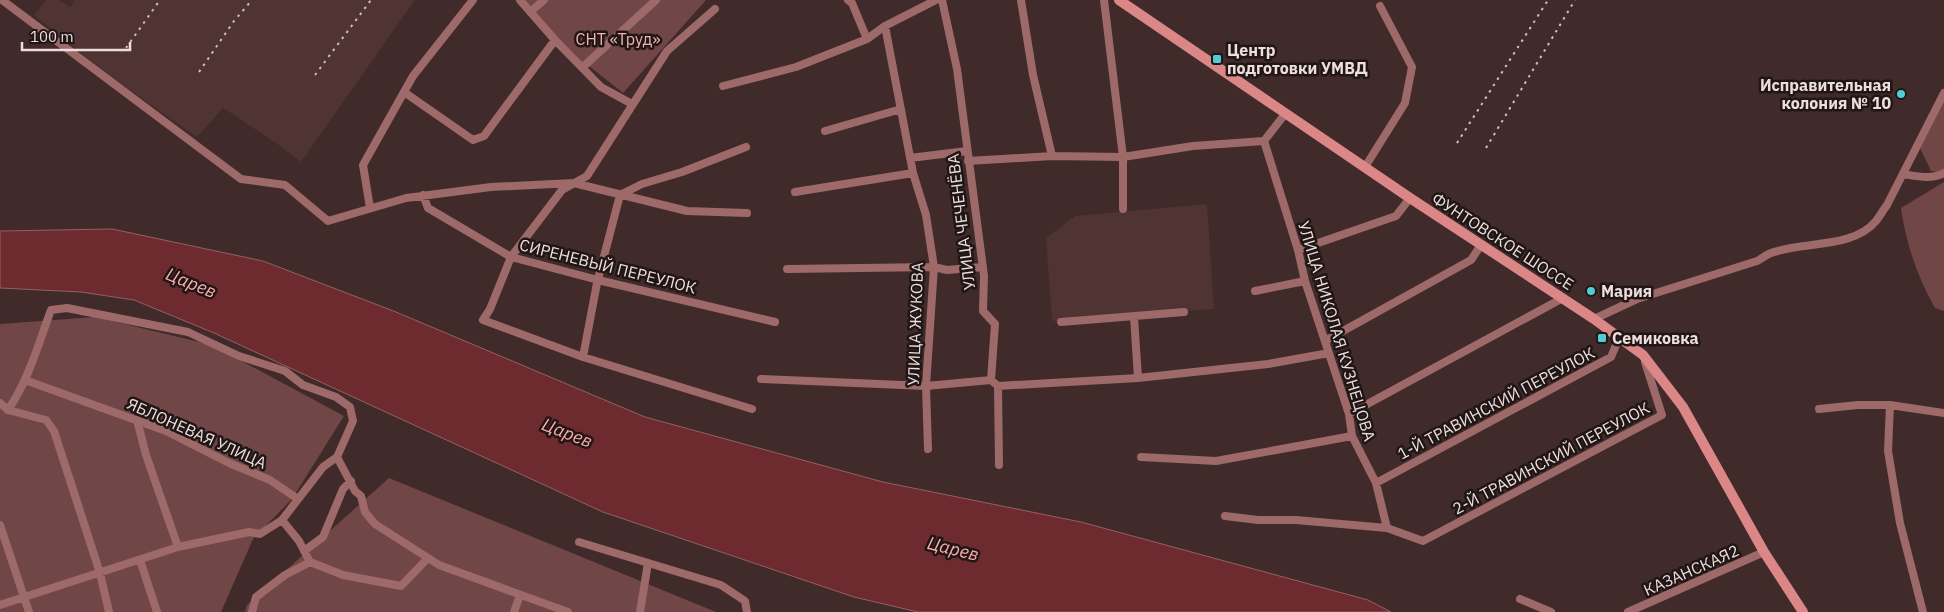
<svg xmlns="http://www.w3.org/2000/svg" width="1944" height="612" viewBox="0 0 1944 612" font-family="'IBM Plex Sans',sans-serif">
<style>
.built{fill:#503333}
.green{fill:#714646}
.water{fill:#6d2b2f;stroke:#936163}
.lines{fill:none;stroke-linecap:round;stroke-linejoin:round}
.street{stroke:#9e6969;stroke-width:8}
.secondary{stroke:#db8787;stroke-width:10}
.rail{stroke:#cfbfbe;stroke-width:2;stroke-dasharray:2.5 5;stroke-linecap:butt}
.poi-dot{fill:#51ccd2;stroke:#201616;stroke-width:2}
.labels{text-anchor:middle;stroke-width:5;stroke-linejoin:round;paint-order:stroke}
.park-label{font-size:16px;fill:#f2b3b2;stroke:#201616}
.poi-label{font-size:16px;font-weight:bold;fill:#eddedd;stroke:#201616;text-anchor:start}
.street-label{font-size:16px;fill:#eddedd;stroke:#201616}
.water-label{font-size:18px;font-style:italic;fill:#feabab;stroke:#201616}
</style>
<rect width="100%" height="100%" fill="#412a2a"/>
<path class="built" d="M46,0h13l11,7 5,-7h340l-114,162 -22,-17 -56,-37 -26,29 -87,-61 -76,-61z
M1207,204l7,105 -162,12 -6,-83 29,-22z"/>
<path class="green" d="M521,0h185l-83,93 -34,-27 -6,-2z
M1944,101v68l-5,3 -8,-1 -11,-23z
M1944,182v129l-9,-3c-18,-32 -29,-64 -34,-100z
M95,317l117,28 132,71 -52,83 -39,40 -32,73h-221v-288z
M389,478l327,134h-471l2,-7z"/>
<path class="water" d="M112,229l151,32 133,51 249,105 238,65 198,40 287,78 23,12h-473l-64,-15 -251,-85 -389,-179 -80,-33 -53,-8 -81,-4v-57z"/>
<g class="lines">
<path class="street" d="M2,0l239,179 44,6 43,36 78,-23 85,-11 83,-4 113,28 60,2
M520,0l35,40 46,47 31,17
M848,0l4,3 15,36
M942,0l15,69 27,207 -1,35 12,13 -4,56 7,6 1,79
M1021,0l12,75 19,81
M1104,0l19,157v52
M715,9l-48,42 -80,125 -25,14 -51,67 -21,52 -7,11 100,37 169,52
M530,12l14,-12
M885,26l28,147 13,42 8,52 -8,119 2,63
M583,67l73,-67
M723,86l73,-19 71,-28 18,-13 51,-26
M404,92l69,48 11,-4 71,-96
M825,131l76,-22
M1264,141l34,109 7,31 44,133 3,22 24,47 11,45
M910,158l57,-7
M968,161l84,-5 71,1 70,-11 71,-5 21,-27
M1365,167l40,-64 7,-36 -32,-61
M1903,174c13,2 29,6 41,-1
M795,192l118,-19
M423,195l5,13 83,49 87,23 177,42
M370,208l-7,-43 50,-89 60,-76
M1298,250l98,-34 14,-18
M787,269l147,-2 13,3 36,-3
M1255,291l50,-10
M1134,317l4,61
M1594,319l43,-20 120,-38c5,-3 9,-6 14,-8 31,-12 82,-4 105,-32 4,-5 7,-11 11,-16l57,-112
M1061,322l123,-10
M1325,341l146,-81 10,-15
M583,357l14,-74 23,-88 22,-11 40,-12 64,-25
M761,379l165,7 65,-6
M25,380l141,51 63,32 41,17 28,19
M998,386l140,-8 130,-14 61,-11
M0,403l8,7c21,-31 30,-65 43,-100l16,-2 121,24 51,24 46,15 18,14 33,12 14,10 3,14 -16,36 -14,10 -41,53 -22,14 -11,-2 -71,15 -178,58
M1890,405l54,8
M1819,409l39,-4h32l-2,46 12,72 23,89
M8,410l38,10 8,11 46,142 9,39
M1349,414l214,-116
M137,420l9,35 32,92
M337,457l18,34 6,5 4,16 10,12 64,41 129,47
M1141,457l75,4 136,-25
M1376,483l235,-126 8,-19
M1225,516l33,4h38l91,8 36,13 239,-126 -17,-53
M282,520l17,21 11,21 33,13 58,11 27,-28
M0,525l29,87
M579,542l142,43 24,16 2,11
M304,551l19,-14 20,-48 8,-8
M140,560l17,52
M1520,599l31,13
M252,612l4,-15 29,-22 25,-13
M514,612l6,-17
M640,612l8,-49
M1628,612l136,-60"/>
<path class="secondary" d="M1119,0l291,198 184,121 49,36 40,52 81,145 39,60"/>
<path class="rail" d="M126,48l34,-48
M199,72l35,-51 18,-21
M315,75l56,-75
M1457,143l91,-143
M1486,148l89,-148"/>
</g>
<g class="poi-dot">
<rect x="1212" y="54" width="10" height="10" rx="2.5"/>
<circle cx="1901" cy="94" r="5"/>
<circle cx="1591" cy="291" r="5"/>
<rect x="1597" y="333" width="10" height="10" rx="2.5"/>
</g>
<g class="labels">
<g class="park-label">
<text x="618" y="45">СНТ «Труд»</text>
</g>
<g class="poi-label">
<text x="1227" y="56">Центр<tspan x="1227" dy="18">подготовки УМВД</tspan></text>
<text x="1891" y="91" text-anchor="end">Исправительная<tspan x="1891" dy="18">колония № 10</tspan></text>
<text x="1601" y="297">Мария</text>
<text x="1612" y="344">Семиковка</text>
</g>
<g class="street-label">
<text transform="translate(961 222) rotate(-97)" y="6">УЛИЦА ЧЕЧЕНЁВА</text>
<text transform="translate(1503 241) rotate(33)" y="6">ФУНТОВСКОЕ ШОССЕ</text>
<text transform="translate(608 266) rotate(14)" y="6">СИРЕНЕВЫЙ ПЕРЕУЛОК</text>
<text transform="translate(915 324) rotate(-88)" y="6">УЛИЦА ЖУКОВА</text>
<text transform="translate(1337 331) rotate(73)" y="6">УЛИЦА НИКОЛАЯ КУЗНЕЦОВА</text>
<text transform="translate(1496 403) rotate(-28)" y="6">1-Й ТРАВИНСКИЙ ПЕРЕУЛОК</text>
<text transform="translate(197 433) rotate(24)" y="6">ЯБЛОНЕВАЯ УЛИЦА</text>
<text transform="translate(1551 458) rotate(-28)" y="6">2-Й ТРАВИНСКИЙ ПЕРЕУЛОК</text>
<text transform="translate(1691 570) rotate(-24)" y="6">КАЗАНСКАЯ2</text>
</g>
<g class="water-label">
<text transform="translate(191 283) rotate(22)" y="6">Царев</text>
<text transform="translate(567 433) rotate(21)" y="6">Царев</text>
<text transform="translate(953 549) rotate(14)" y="6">Царев</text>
</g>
</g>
<path d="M22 42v8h108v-8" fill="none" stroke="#eddedd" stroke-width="2.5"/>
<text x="30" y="42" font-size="15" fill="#eddedd" stroke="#201616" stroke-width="4" paint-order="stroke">100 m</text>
</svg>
